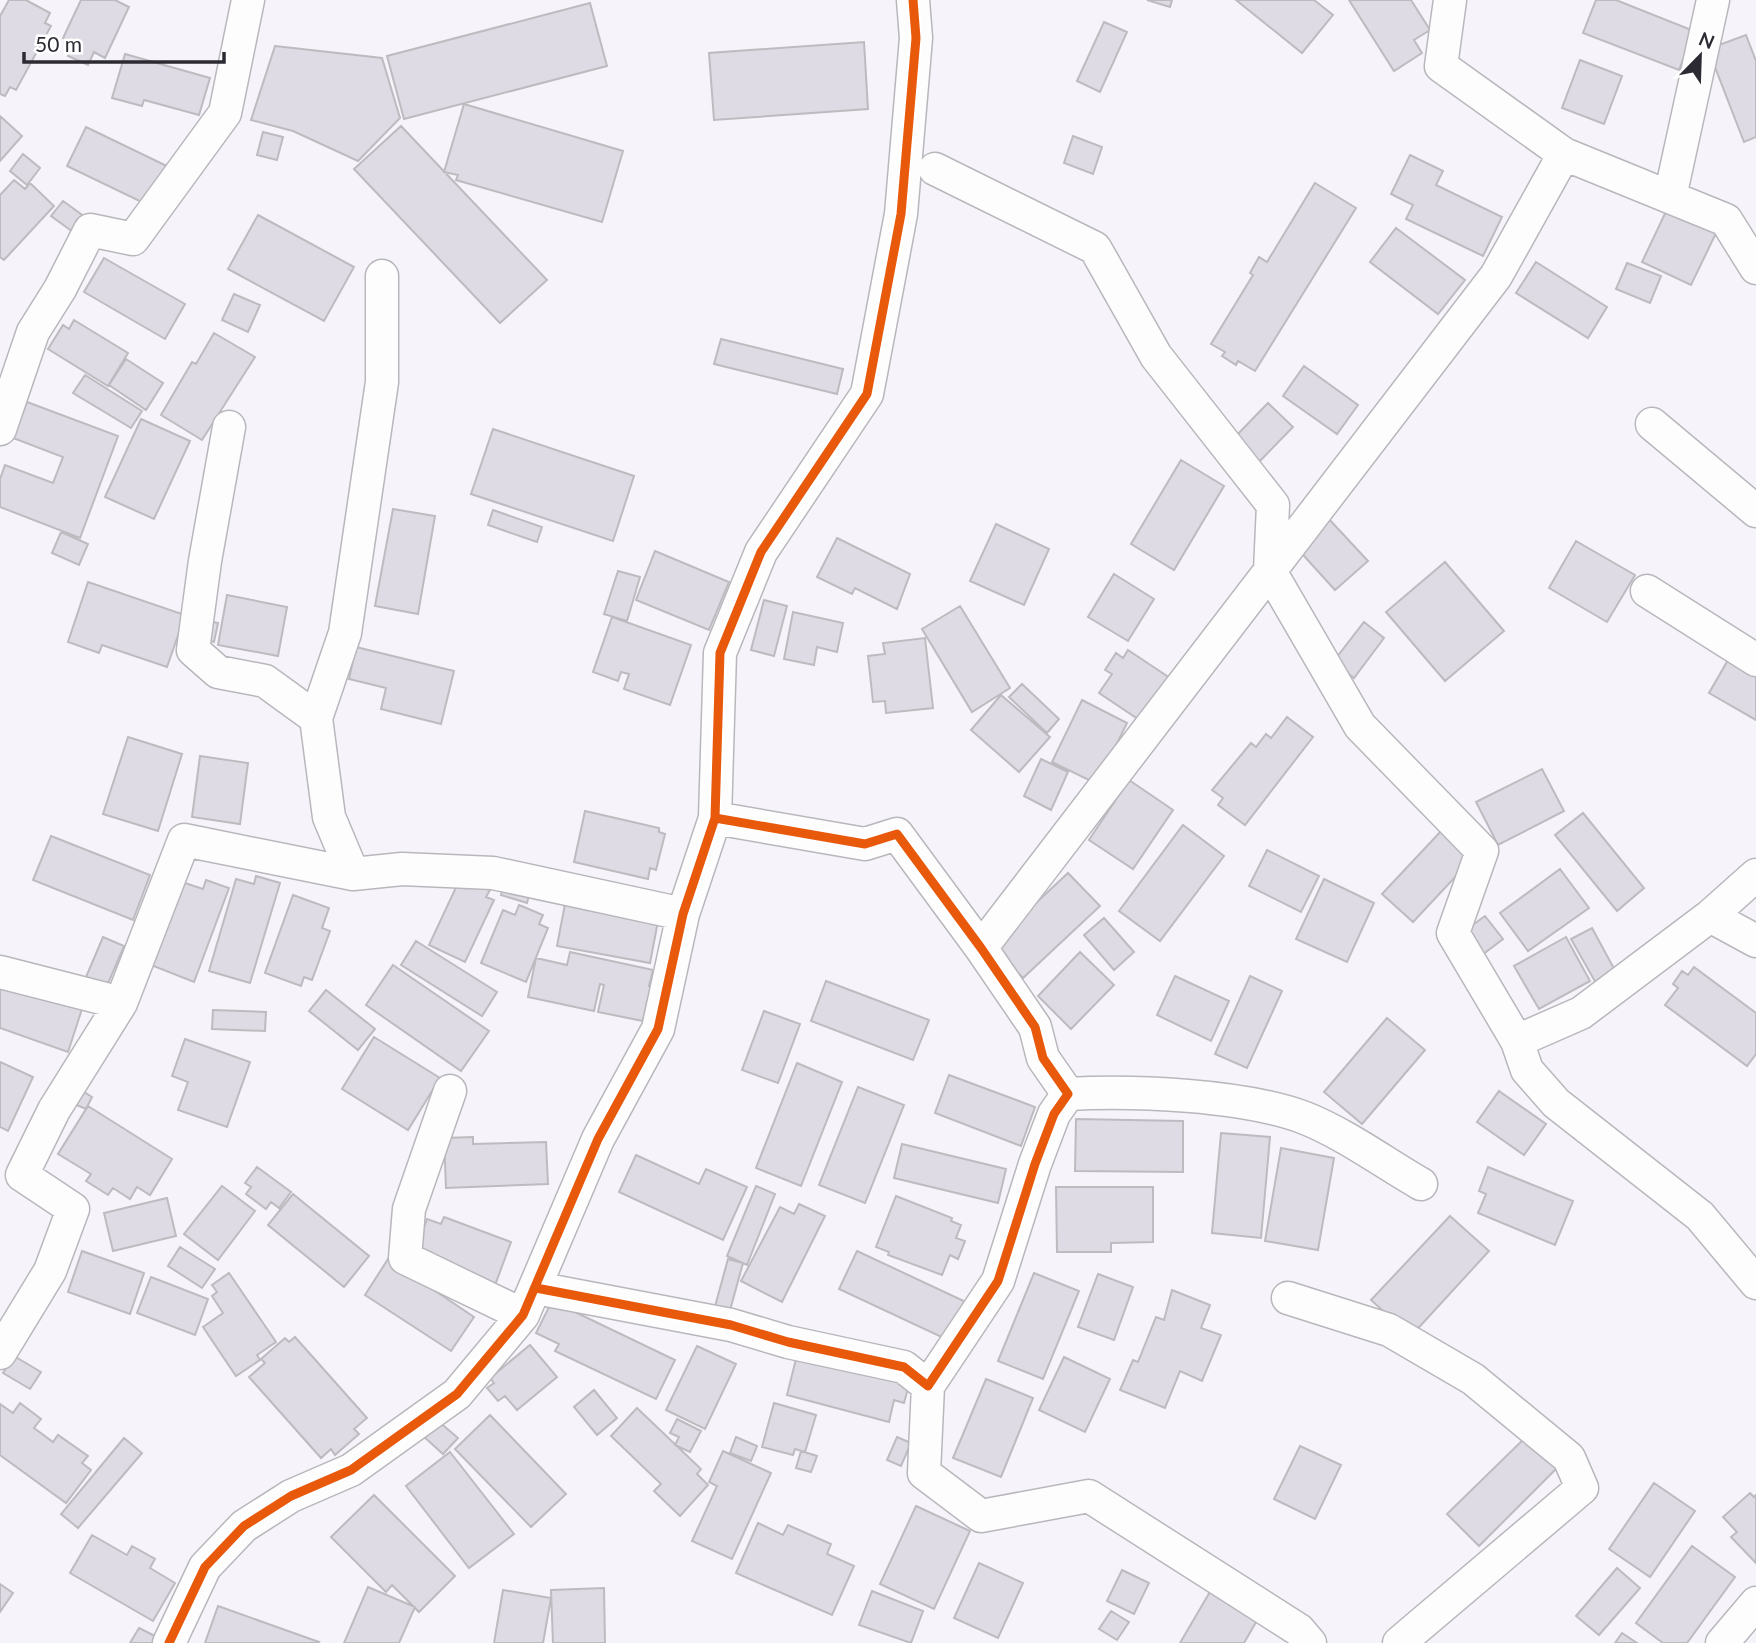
<svg xmlns="http://www.w3.org/2000/svg" width="1756" height="1643" viewBox="0 0 1756 1643" font-family="Lato,sans-serif">
<style>
.building{fill:#dfdbe4;stroke:#bdbbc0;stroke-width:2}
.lines{fill:none;stroke-linecap:round;stroke-linejoin:round}
.minor-casing{stroke:#b8b7bc;stroke-width:35}
.minor{stroke:#fefdfe;stroke-width:32}
.cycleway-casing{stroke:#fff;stroke-width:13}
.cycleway{stroke:#e8590c;stroke-width:9}
</style>
<rect width="100%" height="100%" fill="#f6f4fa"/>
<path class="building" d="M9,0h17l24,13 -5,10 6,3 -35,64 -6,-3 -5,9 -5,-2v-78z
M81,0h34l14,7 -24,51 -11,-6 -6,13 -20,-9 6,-13 -11,-5z
M1147,0h25l-2,7z
M1236,0h78l19,15 -31,38z
M1349,0h62l19,30 -16,10 8,13 -28,18z
M1596,0h20l78,31 -15,39 -96,-37z
M590,3l17,63 -203,53 -17,-63z
M1104,22l23,10 -27,60 -23,-11z
M1746,35l10,26v76l-12,5 -36,-93z
M864,42l4,67 -154,11 -5,-67z
M275,46l107,12 18,60 -42,43 -65,-30 -42,-11z
M125,54l85,24 -11,37 -55,-15 -2,6 -30,-8z
M1580,60l42,16 -18,48 -42,-16z
M464,104l159,47 -21,71 -146,-42 2,-5 -14,-3z
M0,116l22,20 -22,25z
M401,126l146,154 -47,43 -146,-154z
M86,127l87,42 -19,39 -87,-42z
M263,132l20,5 -6,23 -20,-5z
M1073,136l29,11 -9,27 -29,-11z
M23,154l17,14 -13,17 -17,-14z
M1410,155l33,16 -7,14 66,32 -19,39 -77,-37 7,-14 -22,-11z
M14,180l11,9 5,-6 24,23 -50,54 -4,-3v-62z
M1315,183l41,25 -101,163 -17,-10 -2,4 -14,-9 3,-4 -14,-8 42,-69 -3,-2 9,-16 8,5z
M63,201l22,16 -12,15 -22,-16z
M1669,205l49,24 -27,56 -49,-23z
M258,215l96,52 -30,54 -96,-52z
M1396,228l69,52 -27,34 -68,-52z
M104,258l81,46 -20,35 -81,-47z
M1536,262l71,45 -19,31 -72,-45z
M1627,263l34,13 -11,27 -34,-14z
M234,294l26,11 -12,27 -26,-12z
M74,320l54,33 -20,33 -60,-37 15,-24 6,4z
M214,333l41,24 -53,83 -41,-25 31,-53 4,2z
M721,339l122,30 -6,25 -123,-30z
M126,359l37,24 -17,27 -37,-25z
M1304,366l54,39 -21,29 -54,-38z
M85,375l57,36 -11,17 -58,-35z
M27,402l91,34 -38,102 -80,-31v-28l5,-14 48,18 10,-26 -50,-19z
M1268,403l25,24 -37,38 -25,-24z
M141,419l49,22 -36,78 -49,-22z
M493,429l141,47 -21,65 -142,-47z
M1181,460l43,26 -50,84 -43,-26z
M393,509l42,7 -17,98 -43,-8z
M493,510l49,17 -5,15 -49,-17z
M1327,517l41,44 -33,29 -40,-44z
M996,524l53,25 -25,56 -54,-24z
M61,532l27,12 -9,21 -27,-12z
M837,538l73,36 -13,35 -42,-21 -3,6 -35,-17z
M1576,541l59,34 -28,47 -58,-34z
M655,551l74,31 -20,48 -73,-30z
M1445,562l59,69 -59,50 -59,-69z
M618,571l22,6 -13,44 -23,-7z
M1114,574l40,25 -26,42 -40,-24z
M88,582l97,33 -18,52 -65,-22 -3,8 -31,-11z
M227,595l60,12 -9,49 -60,-11z
M764,600l23,6 -13,50 -23,-6z
M960,606l50,82 -38,24 -50,-83z
M793,612l50,11 -6,29 -20,-5 -3,18 -30,-6z
M612,617l79,28 -21,60 -46,-16 5,-15 -8,-2 -3,9 -25,-9z
M209,621l9,2 -4,19 -9,-3z
M1364,622l20,16 -30,40 -21,-16z
M925,638l8,70 -47,5 -1,-12 -12,1 -5,-46 17,-2 -2,-11z
M356,647l98,24 -13,53 -60,-15 5,-21 -37,-9z
M1128,650l42,28 -29,43 -42,-28 13,-19 -7,-4 11,-17 7,5z
M1731,655l25,15v50l-47,-27z
M1022,684l37,35 -12,14 -38,-36z
M1001,695l49,42 -31,35 -48,-42z
M1082,700l45,23 -30,61 -45,-22z
M1287,717l26,20 -68,88 -27,-20 5,-7 -11,-8 39,-47 5,4 10,-13 5,4z
M128,737l54,17 -24,77 -55,-17z
M200,756l48,7 -8,61 -48,-7z
M1041,759l27,13 -17,38 -27,-14z
M1542,769l22,42 -66,34 -22,-43z
M1129,780l44,30 -40,59 -44,-29z
M585,811l74,17v4l6,2 -9,36 -6,-2 -2,11 -74,-17z
M1583,813l61,75 -27,23 -62,-76z
M1183,825l41,31 -64,85 -41,-30z
M1443,829l30,29 -60,64 -31,-28z
M51,836l99,39 -17,45 -100,-40z
M1267,850l52,26 -18,36 -52,-26z
M1560,869l29,39 -61,43 -28,-38z
M1068,873l32,33 -77,72 -32,-33z
M256,876l24,7 -30,100 -41,-12 27,-92 18,5z
M506,879l25,8 -4,16 -26,-8z
M1324,879l50,24 -27,59 -51,-23z
M206,880l23,8 -35,94 -43,-17 31,-83 21,7z
M471,882l19,8 -4,7 8,3 -29,62 -36,-17 29,-62 10,5z
M293,895l36,13 -7,20 8,3 -18,49 -8,-3 -3,9 -36,-13z
M565,904l93,17 -8,42 -93,-17z
M519,905l24,10 -4,9 9,4 -22,54 -45,-19 22,-53 12,5z
M1485,916l18,23 -25,19 -18,-24z
M1104,918l30,34 -20,18 -30,-35z
M1592,928l25,46 -20,11 -26,-46z
M103,937l21,9 -17,40 -21,-9z
M1566,937l24,44 -51,28 -25,-43z
M416,941l81,51 -15,24 -81,-51z
M570,952l83,18 -4,16 6,2 -3,14 -5,-1 -4,20 -45,-9 6,-27 -4,-1 -6,27 -66,-14 8,-39 31,7z
M1080,952l34,33 -43,44 -33,-33z
M393,965l96,66 -28,40 -95,-66z
M1694,967l62,46v41l-9,12 -82,-61 13,-17 -5,-4 9,-13 6,4z
M1175,976l54,25 -18,40 -54,-26z
M1250,976l32,15 -35,77 -32,-14z
M0,981l82,28 -14,43 -68,-24z
M826,981l103,39 -16,40 -102,-39z
M326,990l49,39 -17,21 -49,-39z
M213,1010l53,2 -1,19 -53,-2z
M764,1011l36,13 -22,59 -36,-13z
M1387,1018l38,32 -63,74 -38,-32z
M374,1037l66,41 -32,52 -66,-41z
M185,1039l65,23 -23,65 -49,-17 10,-28 -16,-6z
M0,1062l33,15 -25,54 -8,-4z
M797,1063l45,19 -41,104 -45,-18z
M949,1075l86,32 -14,39 -86,-33z
M858,1087l46,18 -39,98 -46,-18z
M81,1090l11,7 -6,12 -12,-5z
M1499,1091l47,33 -22,31 -47,-33z
M88,1106l84,53 -22,36 -13,-8 -7,12 -17,-11 -5,7 -22,-14 5,-7 -33,-20z
M1076,1119l107,2v51l-108,-1z
M1221,1133l49,4 -9,101 -49,-5z
M473,1137v7l73,-2 2,42 -102,4 -2,-50z
M902,1144l104,25 -8,34 -104,-25z
M1281,1148l53,10 -16,92 -53,-9z
M636,1155l63,29 7,-15 41,18 -24,53 -104,-48z
M257,1167l34,25 -12,16 -8,-6 -5,7 -20,-15 5,-7 -6,-4z
M1488,1167l85,34 -18,44 -77,-32 8,-19 -7,-3z
M222,1186l33,25 -37,49 -34,-26z
M756,1186l19,8 -28,71 -20,-9z
M1056,1187h97v55l-42,1v9h-54z
M293,1194l76,62 -25,31 -76,-62z
M896,1196l56,22 -1,3 10,4 -5,13 9,3 -7,18 -8,-4 -8,20 -54,-20 1,-3 -13,-5z
M167,1198l9,38 -63,15 -9,-38z
M799,1204l26,12 -43,86 -41,-21 39,-74 14,7z
M1450,1216l39,35 -78,85 -40,-36z
M444,1217l67,25 -17,46 -67,-24 4,-12 -14,-5 10,-28 14,5z
M180,1247l35,22 -13,19 -34,-22z
M82,1251l62,22 -14,41 -62,-22z
M857,1251l111,52 -18,38 -111,-52z
M388,1259l86,58 -23,34 -86,-56z
M728,1259l15,4 -14,51 -15,-4z
M229,1273l47,69 -19,13 3,5 -24,16 -33,-49 20,-14 -11,-17 5,-4 -5,-7z
M1034,1273l45,18 -36,88 -45,-18z
M1098,1274l35,13 -19,53 -36,-13z
M151,1277l57,22 -13,36 -58,-22z
M1172,1290l38,15 -9,23 20,7 -19,46 -22,-10 -15,37 -45,-18 13,-30 5,2 18,-45 8,3z
M552,1301l123,59 -19,39 -101,-48 4,-7 -23,-11z
M295,1337l72,81 -13,11 5,5 -24,21 -4,-6 -10,9 -72,-81 16,-14 -4,-4 24,-21 4,4z
M530,1345l27,32 -40,33 -12,-14 -7,5 -11,-13 7,-5 -4,-5z
M697,1346l39,18 -31,65 -39,-19z
M798,1351l112,30 -6,22 -10,-3 -5,22 -102,-27z
M14,1356l27,16 -11,17 -27,-16z
M1064,1357l46,22 -25,53 -46,-22z
M986,1379l47,19 -32,79 -48,-19z
M594,1390l23,28 -20,17 -23,-28z
M20,1403l21,16 -7,9 19,14 5,-7 30,21 -6,7 9,7 -25,33 -66,-48v-51l13,9z
M774,1403l42,12 -11,37 -10,-3 -2,6 -31,-8z
M637,1408l64,61 -4,5 11,11 -28,31 -26,-25 7,-7 -50,-48z
M490,1415l76,79 -35,33 -76,-78z
M677,1419l24,12 -11,21 -15,-7 4,-8 -9,-4z
M437,1420l21,18 -15,16 -20,-18z
M1529,1434l31,31 -81,81 -32,-32z
M736,1437l21,9 -6,15 -21,-8z
M897,1437l14,6 -10,23 -14,-6z
M124,1438l18,15 -64,75 -17,-14z
M1300,1446l41,19 -26,54 -41,-20z
M723,1451l48,22 -39,86 -40,-18 25,-55 -8,-4z
M801,1451l16,5 -6,16 -15,-4z
M450,1452l64,82 -45,34 -63,-82z
M1654,1483l41,28 -45,66 -41,-28z
M1750,1493l4,4 2,-2v68l-25,-26 6,-5 -14,-15z
M374,1495l81,81 -36,36 -27,-27 -6,7 -55,-55z
M916,1506l54,25 -36,78 -54,-25z
M758,1523l25,12 5,-10 43,19 -4,10 27,12 -22,49 -96,-42z
M92,1535l35,20 5,-9 23,13 -5,9 25,15 -22,38 -83,-48z
M1692,1546l43,31 -48,66h-24l-27,-20z
M979,1563l44,20 -25,55 -44,-20z
M1617,1568l23,20 -41,47 -23,-19z
M1122,1570l27,13 -15,31 -27,-13z
M0,1584l13,9 -13,19z
M368,1587l47,20 -16,36h-55z
M604,1588l1,55h-52l-2,-53z
M503,1590l48,8 -8,45h-49z
M1211,1590l48,27 -15,26h-64z
M872,1591l51,20 -12,32 -52,-18z
M218,1606l101,36 -1,1h-113z
M1111,1611l18,11 -12,18 -18,-11z
M139,1628l20,10 -3,5h-26z
M1622,1633l15,10h-22z"/>
<g class="lines">
<defs>
<path id="minor" d="M1564,154l162,66 30,48
M935,169l160,79 61,108 117,149 -3,66 90,155 122,125 -29,82 64,108
M1670,197l43,-197
M1652,424l104,87
M229,427l-24,134 -12,89 25,22 47,9 51,37 13,99 24,57
M0,429l33,-97 27,-43 30,-59 43,9 92,-126 23,-113
M1647,591l109,69
M316,718l29,-85 37,-251v-106
M1756,875l-46,41 -129,97 -64,28 10,29 29,33 144,113 56,67
M1710,916l46,25
M981,948l515,-672 68,-122 -123,-88 9,-66
M0,972l121,31
M450,1091l-41,118 -4,49 118,57
M1068,1094c64,-4 177,1 237,24 40,16 78,44 116,66
M536,1288l195,37 57,17 116,25 24,19 70,-105 37,-117 19,-50 14,-20 -25,-36 -8,-31 -54,-79 -84,-114 -32,10 -150,-26
M1288,1298l101,32 84,49 96,79 13,30 -183,155
M0,1353l50,-82 23,-62 -51,-34 32,-65 67,-107 63,-163 169,34 49,-5 91,4 190,41
M928,1386l-4,87 57,43 108,-20 210,134 11,13
M169,1643l36,-76 39,-41 47,-30 60,-26 106,-76 66,-79 75,-176 60,-110 25,-115 32,-96 5,-165 41,-101 106,-158 34,-180 15,-176 -3,-38
M1722,1643l34,-40"/>
</defs>
<use href="#minor" class="minor-casing"/>
<use href="#minor" class="minor"/>
<defs>
<path id="cycleway" d="M536,1288l195,37 57,17 116,25 24,19 70,-105 37,-117 19,-50 14,-20 -25,-36 -8,-31 -54,-79 -84,-114 -32,10 -150,-26
M169,1643l36,-76 39,-41 47,-30 60,-26 106,-76 66,-79 75,-176 60,-110 25,-115 32,-96 5,-165 41,-101 106,-158 34,-180 15,-176 -3,-38"/>
</defs>
<use href="#cycleway" class="cycleway-casing"/>
<use href="#cycleway" class="cycleway"/>
</g>
<g transform="translate(1700 56) rotate(23)" stroke="#ffffff" stroke-width="5" paint-order="stroke">
<path d="M0-5L12 26L0 18L-12 26Z" fill="#2c2a32"/>
<text y="-10" font-size="19" font-weight="bold" text-anchor="middle" fill="#2c2a32">N</text>
</g>
<path d="M24 52v10h200v-10" fill="none" stroke="#2c2a32" stroke-width="3.5"/>
<text x="35" y="52" font-size="21" fill="#2c2a32" stroke="#ffffff" stroke-width="5" paint-order="stroke">50 m</text>
</svg>
